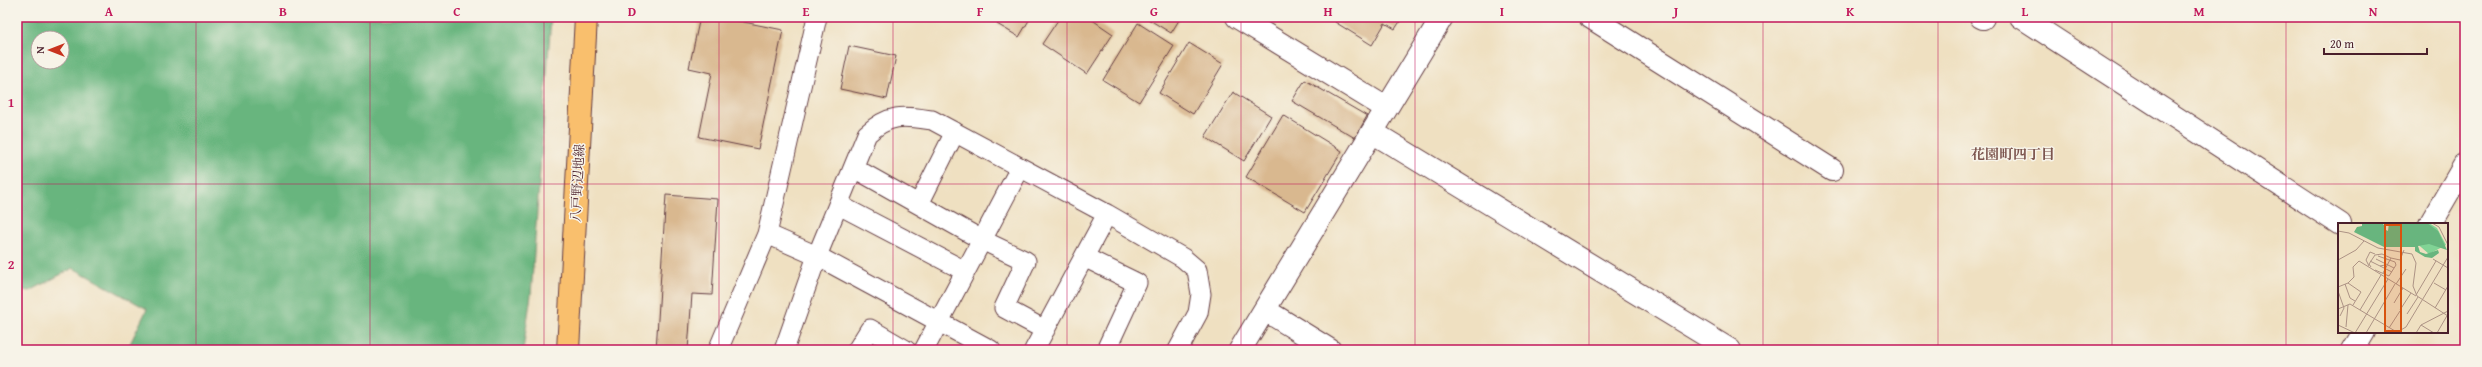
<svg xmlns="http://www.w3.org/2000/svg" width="2482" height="367" viewBox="0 0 2482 367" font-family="'Gentium Book Plus','Noto Serif JP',serif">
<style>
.forest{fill:#68b57e;stroke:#596a54;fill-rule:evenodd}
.building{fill:#d9b88f}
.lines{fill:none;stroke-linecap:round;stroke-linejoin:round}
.service-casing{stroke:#633c42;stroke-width:21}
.minor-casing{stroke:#633c42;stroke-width:24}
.primary-casing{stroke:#633c42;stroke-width:24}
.service{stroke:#fff;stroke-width:19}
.minor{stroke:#fff;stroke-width:22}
.primary{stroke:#f9bf6d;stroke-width:22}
.grid{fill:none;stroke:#c2185b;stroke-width:1;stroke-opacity:0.55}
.labels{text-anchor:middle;stroke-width:3;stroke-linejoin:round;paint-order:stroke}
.street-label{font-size:13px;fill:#4a1f2b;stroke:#f7f3e8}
.neighbourhood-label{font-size:14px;font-weight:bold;fill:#7c554e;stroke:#f7f3e8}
.inset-road{fill:none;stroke:#ad9385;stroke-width:1}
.view{fill:#d8530f;fill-opacity:0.15;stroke:#d8530f;stroke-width:2}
.inset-edge{fill:none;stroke:#4a1f2b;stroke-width:2}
.neatline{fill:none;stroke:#c2185b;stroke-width:1.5}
.grid-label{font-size:13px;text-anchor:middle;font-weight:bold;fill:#c2185b}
</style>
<rect width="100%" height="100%" fill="#f7f3e8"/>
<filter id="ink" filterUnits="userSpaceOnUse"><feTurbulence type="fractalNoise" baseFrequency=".025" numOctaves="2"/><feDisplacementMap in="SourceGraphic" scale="8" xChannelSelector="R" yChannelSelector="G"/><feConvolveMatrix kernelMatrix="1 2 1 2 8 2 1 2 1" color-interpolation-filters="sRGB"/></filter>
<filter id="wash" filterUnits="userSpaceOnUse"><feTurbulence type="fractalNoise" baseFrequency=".012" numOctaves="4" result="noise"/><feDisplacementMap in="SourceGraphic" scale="16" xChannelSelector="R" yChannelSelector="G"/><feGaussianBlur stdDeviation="0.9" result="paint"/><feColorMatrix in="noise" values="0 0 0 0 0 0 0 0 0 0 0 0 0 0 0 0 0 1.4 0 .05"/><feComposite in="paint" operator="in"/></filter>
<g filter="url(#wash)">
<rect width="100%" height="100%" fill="#efe0c1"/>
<path class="forest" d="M17,17h534l-20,278 -8,55h-396l20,-41 -74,-41 -43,23 -13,-2zM38,38h24v24h-24z"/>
<g id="blocks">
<path class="building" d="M700,17h19l64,13 -25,119 -59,-12 13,-64 -23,-5z
M1001,17h30l-12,20 -22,-13z
M1060,17h28l25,17 -26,40 -45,-30z
M1150,17h31l-10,16 -23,-14z
M1338,17h65l-8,12 -10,-6 -13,22 -37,-23z
M1138,23l36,23 -35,56 -36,-22z
M1189,43l34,21 -30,50 -34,-21z
M849,46l47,10 -9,43 -47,-10z
M1305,80l62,36 -12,22 -63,-37z
M1233,92l38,24 -27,45 -39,-24z
M1283,115l59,36 -37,61 -59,-35z
M666,195l52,4 -6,96 -20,-1 -4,56h-32z"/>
</g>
</g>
<g filter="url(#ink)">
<use href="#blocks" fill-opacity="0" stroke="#633c42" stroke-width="1"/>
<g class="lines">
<defs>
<path id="service" d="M854,168l128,72 44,21 -22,47 41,22
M919,204l36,-72
M839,205l126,66
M767,234l50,-217
M1084,257l53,26 -31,67
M718,350l49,-116 50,22 174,94
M784,350l33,-94 50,-122c23,-21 37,-18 65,-14l175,94 76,44 14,12 4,24 -3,19 -20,37
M857,350l13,-21 36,21
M924,350l96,-182
M1034,350l73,-136"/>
<path id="minor" d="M1237,17l149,91
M1590,17l242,153
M1981,17l2,1
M2021,17l319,207
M1372,132l358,218
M2430,224l35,-60
M1265,310l65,40
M1240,350l202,-333
M2353,350l11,-18"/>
<path id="primary" d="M568,350l18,-333"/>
</defs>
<use href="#service" class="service-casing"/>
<use href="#minor" class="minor-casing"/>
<use href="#primary" class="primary-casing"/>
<use href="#service" class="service"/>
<use href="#minor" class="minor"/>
<use href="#primary" class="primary"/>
</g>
</g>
<path class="grid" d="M196,17v333M370,17v333M544,17v333M719,17v333M893,17v333M1067,17v333M1241,17v333M1415,17v333M1589,17v333M1763,17v333M1938,17v333M2112,17v333M2286,17v333M17,184h2448"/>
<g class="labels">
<g class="street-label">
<text transform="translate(577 183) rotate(-87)" y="5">八戸野辺地線</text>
</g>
<g class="neighbourhood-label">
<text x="2013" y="159">花園町四丁目</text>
</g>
</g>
<g transform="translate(2338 223)">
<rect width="110" height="110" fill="#efe0c1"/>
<path d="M84,0h7l8,5 9,17 -17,9 -22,-19z" fill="#81d395"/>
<path d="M24,0h20l3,3 -1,3 4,2 1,-8h38l11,8 9,19 -18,-6 -11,2 2,6 6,2 12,-4 1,3 -7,5 -7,-1 -10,-6v-4h-31l-30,-15 3,-5 5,-1z" fill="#68b57e"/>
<path class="inset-road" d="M94,0l7,4 9,18M0,8l11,2 29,15 34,6 4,9 -3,23 4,10 31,20M53,35l9,2 4,-10M38,36l18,9M95,36l15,9M0,37l18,-10 8,-9M32,38l22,11M31,43l-3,-6 4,-8 5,2M42,43l5,-1 1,-7M33,44l-2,-3 6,-9 7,-1 9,4 -8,15M37,47l14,6 7,-11 -1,-3 -17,-6M10,60l13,9 -8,13M96,60l12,7M7,61l5,14 5,3M58,61l10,-15M0,64l10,-4 6,-6 -1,-10 6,-6 57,35M0,68l6,17 -4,8M78,72l20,-34M56,80l9,-15M97,85l13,-22M0,86l12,-5 45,27h4l7,-4 42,-70M22,87l21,-35M62,87l11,-17M69,91l11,-17M0,102l17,8M83,102l13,8M8,104l2,-22M51,105l11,-17M17,110l33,-54M28,110l29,-49M78,110l5,-8 27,-14M99,110l11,-19"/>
<path class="view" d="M47,2h16v106h-16z"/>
<rect width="110" height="110" class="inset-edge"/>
</g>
<rect width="2482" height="367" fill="none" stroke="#f7f3e8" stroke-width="44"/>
<g transform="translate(50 50) rotate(270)"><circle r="19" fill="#f7f3e8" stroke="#b29e9c"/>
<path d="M0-3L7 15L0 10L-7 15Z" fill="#c8321e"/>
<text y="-6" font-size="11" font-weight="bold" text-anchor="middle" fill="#4a1f2b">N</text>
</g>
<path d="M2324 48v6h103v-6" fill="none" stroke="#4a1f2b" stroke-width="2"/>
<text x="2330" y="48" font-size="12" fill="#4a1f2b" stroke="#f7f3e8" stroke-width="3" paint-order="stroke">20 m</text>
<rect x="22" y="22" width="2438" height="323" class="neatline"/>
<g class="grid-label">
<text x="109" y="16">A</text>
<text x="283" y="16">B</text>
<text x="457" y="16">C</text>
<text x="632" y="16">D</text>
<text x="806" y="16">E</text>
<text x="980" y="16">F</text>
<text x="1154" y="16">G</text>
<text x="1328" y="16">H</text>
<text x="1502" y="16">I</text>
<text x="1676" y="16">J</text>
<text x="1850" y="16">K</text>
<text x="2025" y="16">L</text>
<text x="2199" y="16">M</text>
<text x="2373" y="16">N</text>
<text x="11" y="107">1</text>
<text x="11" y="269">2</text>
</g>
</svg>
